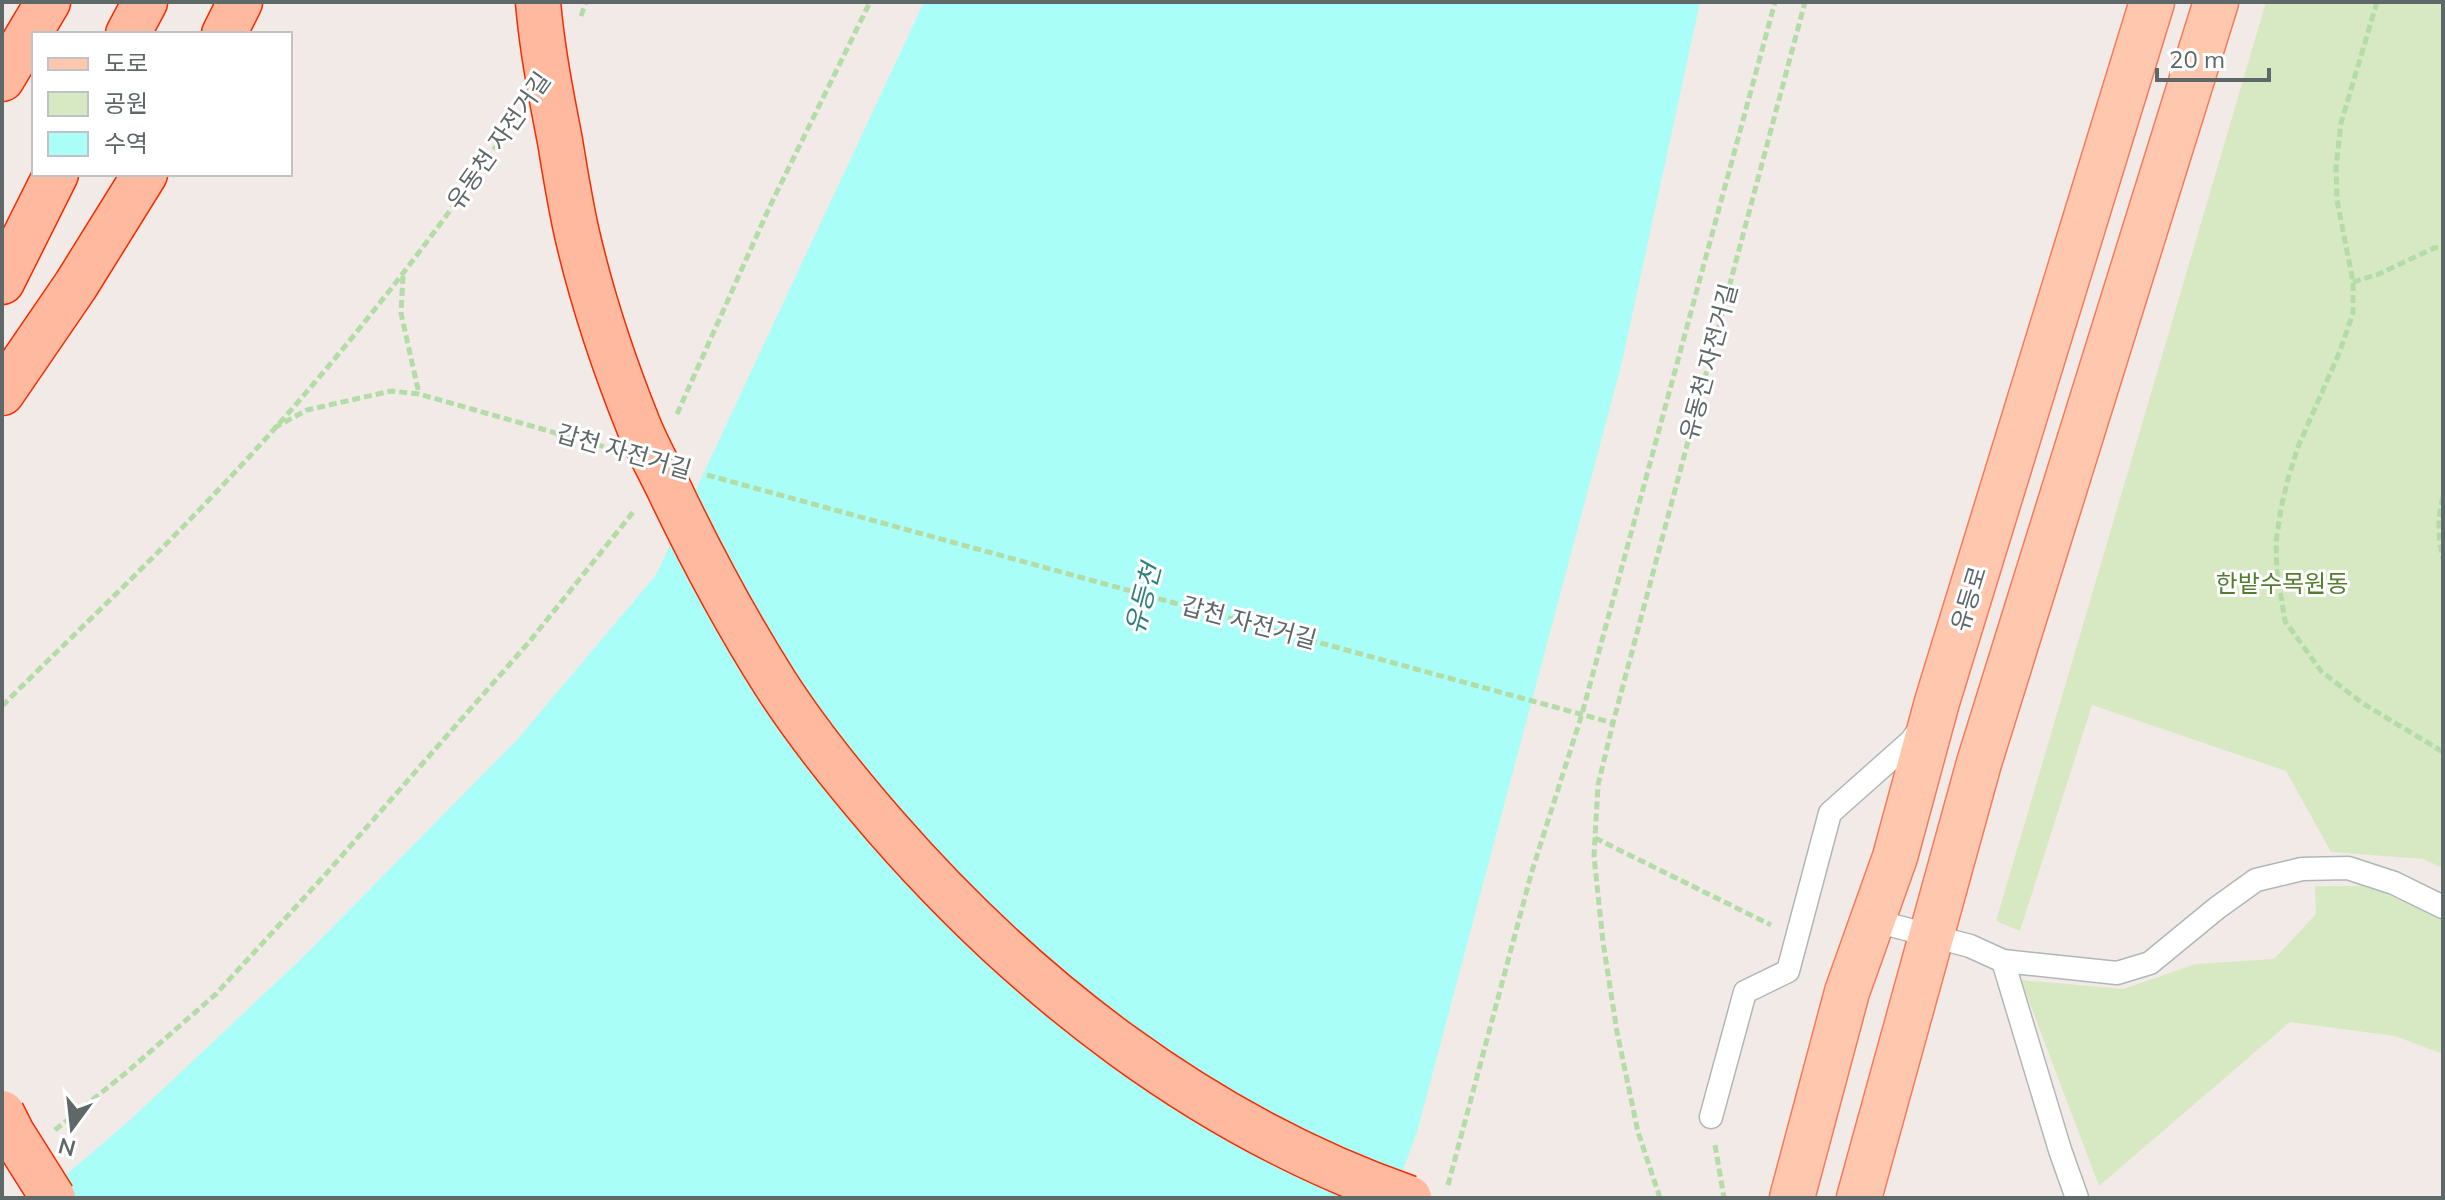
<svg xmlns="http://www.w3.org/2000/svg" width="2445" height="1200" viewBox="0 0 2445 1200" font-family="Mulish,'Noto Sans KR',sans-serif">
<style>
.green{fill:#d7e9c3}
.water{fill:#a9fff8}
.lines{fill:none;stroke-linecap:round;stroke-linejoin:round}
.service-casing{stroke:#afb7b7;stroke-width:25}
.primary-casing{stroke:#f87a5a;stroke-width:47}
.trunk-casing{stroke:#f82b00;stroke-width:47}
.path{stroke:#b3dca6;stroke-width:5;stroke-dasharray:8 4;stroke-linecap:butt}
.service{stroke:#fff;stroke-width:22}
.primary{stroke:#ffc8ae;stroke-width:44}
.trunk{stroke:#ffb99f;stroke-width:44}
.trunk-bridge-casing{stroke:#f82b00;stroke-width:47;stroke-linecap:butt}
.trunk-bridge{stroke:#ffb99f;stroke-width:44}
.labels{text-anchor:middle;stroke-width:6;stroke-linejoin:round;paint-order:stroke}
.street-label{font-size:24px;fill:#5e6868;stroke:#fff}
.park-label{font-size:24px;fill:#547e2f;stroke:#fff}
.water-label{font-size:26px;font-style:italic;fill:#30807f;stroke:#fff}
</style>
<rect width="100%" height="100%" fill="#f1eae7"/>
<path class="green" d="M2266,2h177v866l-20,-9 -92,-7 -45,-81 -194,-66 -72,226 -24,-10z
M2315,886h54l74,33v135l-48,-18 -105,-14 -191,164 -78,-206 102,9 73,-25 78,-5 42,-45z"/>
<path class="water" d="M924,2h776l-78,360 -205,770 -24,66h-1354l91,-78 169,-159 217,-220 140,-166z"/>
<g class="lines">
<defs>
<path id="service" d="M1872,920l98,26 33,15 114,12 33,-10 67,-55 39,-28 46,-11 46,-1 46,15 49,24
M2003,961l57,189 17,48
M1711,1117l34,-125 43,-21 42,-158 81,-72 8,-11"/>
<path id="primary" d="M1792,1198l55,-206 48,-135 42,-155 215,-700
M1859,1198l120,-435 237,-761"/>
<path id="trunk" d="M128,34l17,-32
M224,34l16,-32
M2,79l46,-77
M2,282l54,-108
M2,393l74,-108 69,-111"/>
</defs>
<use href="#service" class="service-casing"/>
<use href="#primary" class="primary-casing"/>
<use href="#trunk" class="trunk-casing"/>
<path class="path" d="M2377,2l-36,121 -5,44 1,33 16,82v31l-13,38 -42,96 -10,32 -7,29 -5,34 1,29 8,50 36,50 41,32 81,49
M581,16l5,-14
M403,276l-2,37 18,81
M2353,282l26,-8 55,-26 9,-1
M677,414l93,-208 100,-204
M274,428l33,-18 84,-19 28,3 186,53
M707,475l906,248
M2443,497c-6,22 -5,40 0,62
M2,706c73,-73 149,-144 219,-219 108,-114 203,-236 292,-365
M1595,838l176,87
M55,1130l72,-58 89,-78 108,-118 206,-235 104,-130
M1715,1145l9,53
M1448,1185l84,-314 50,-157 193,-712
M1660,1198l-22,-66 -21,-100 -14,-90 -9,-86 4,-71 15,-62 192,-721"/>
<use href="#service" class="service"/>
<use href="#primary" class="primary"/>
<use href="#trunk" class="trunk"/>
<defs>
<path id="trunk-bridge" d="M538,2c4,47 13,93 22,139 5,31 10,62 17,93 15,65 37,131 62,193 9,22 21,43 31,64 32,67 65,129 105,192 32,50 71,98 110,143 142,163 318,300 524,372
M2,1113l10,20 41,65"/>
</defs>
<use href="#trunk-bridge" class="trunk-bridge-casing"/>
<use href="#trunk-bridge" class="trunk-bridge"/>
</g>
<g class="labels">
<g class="street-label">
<text transform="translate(499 141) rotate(-55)" y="8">유동천 자전거길</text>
<text transform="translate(1709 362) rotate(-75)" y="8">유동천 자전거길</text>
<text transform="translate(624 452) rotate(16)" y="8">갑천 자전거길</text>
<text transform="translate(1969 599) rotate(-73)" y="8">유등로</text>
<text transform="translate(1249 623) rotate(15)" y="8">갑천 자전거길</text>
</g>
<g class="park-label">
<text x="2282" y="592">한밭수목원동</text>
</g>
<g class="water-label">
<text transform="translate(1143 599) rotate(-75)" y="9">유등천</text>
</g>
</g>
<rect width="2445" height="1200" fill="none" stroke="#5e6868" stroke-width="8"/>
<rect x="32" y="32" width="260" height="144" fill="#ffffff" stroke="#bfc3c3" stroke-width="2"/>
<rect x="48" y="58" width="40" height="12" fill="#ffc8ae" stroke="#bfc3c3" stroke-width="2"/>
<text x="104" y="72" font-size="24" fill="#5e6868">도로</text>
<rect x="48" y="92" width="40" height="24" fill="#d7e9c3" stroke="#bfc3c3" stroke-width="2"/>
<text x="104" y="112" font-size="24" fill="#5e6868">공원</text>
<rect x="48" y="132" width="40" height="24" fill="#a9fff8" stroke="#bfc3c3" stroke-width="2"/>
<text x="104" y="152" font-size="24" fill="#5e6868">수역</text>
<g transform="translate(72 1128) rotate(195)" stroke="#ffffff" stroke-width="6" paint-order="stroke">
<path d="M0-6L14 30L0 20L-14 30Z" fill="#5e6868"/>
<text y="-12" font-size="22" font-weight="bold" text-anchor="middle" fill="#5e6868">N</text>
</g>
<path d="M2157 68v12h112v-12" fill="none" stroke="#5e6868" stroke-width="4"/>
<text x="2169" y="68" font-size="24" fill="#5e6868" stroke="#ffffff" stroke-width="6" paint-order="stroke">20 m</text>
</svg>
